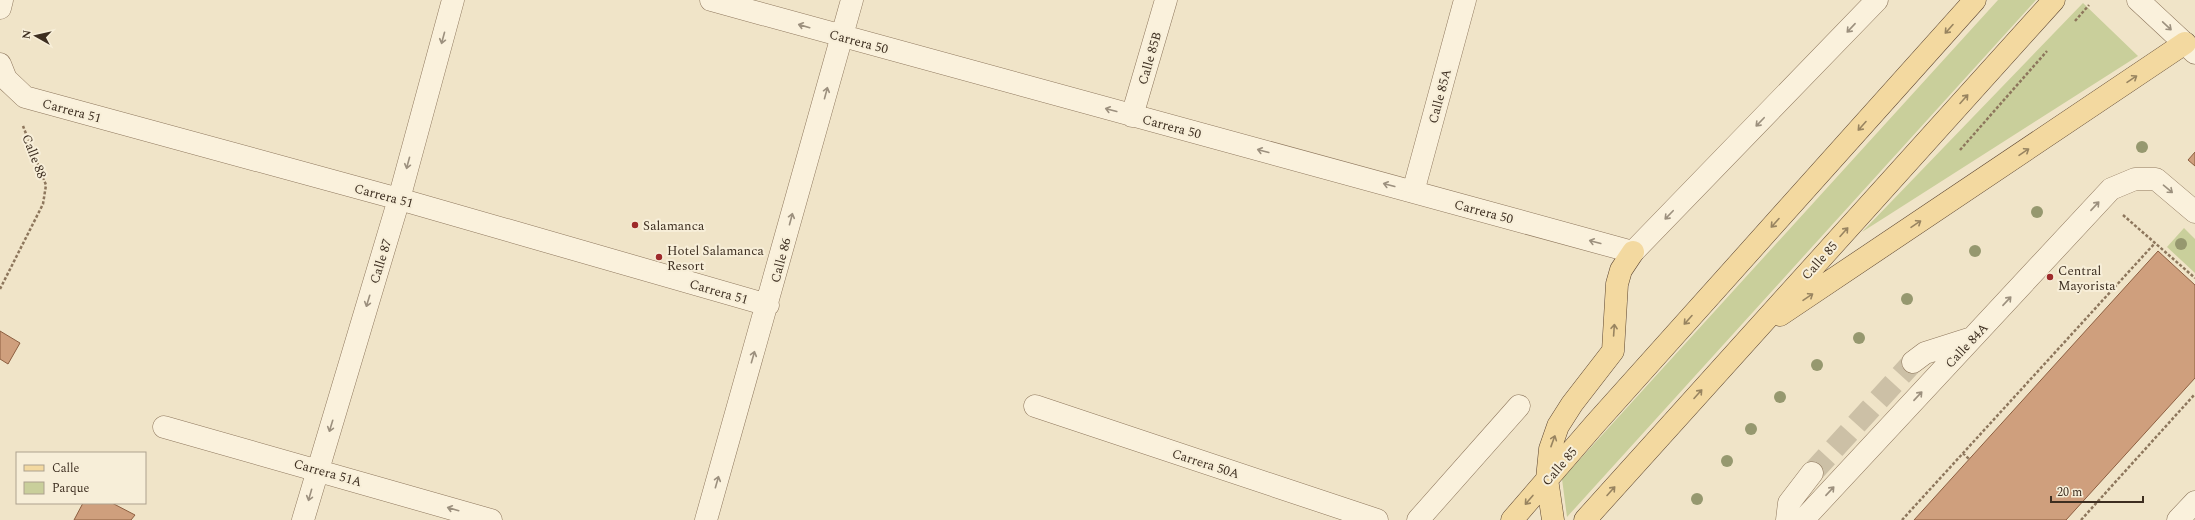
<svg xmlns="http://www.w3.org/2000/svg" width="2195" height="520" viewBox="0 0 2195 520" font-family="Spectral,serif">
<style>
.green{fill:#c9cf9b}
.building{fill:#cf9f7d;stroke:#8d5f41}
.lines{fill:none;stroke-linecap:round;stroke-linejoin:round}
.minor-tunnel{stroke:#ccc0a6;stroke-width:22;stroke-dasharray:22 11;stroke-linecap:butt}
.minor-casing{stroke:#8d765c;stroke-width:23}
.major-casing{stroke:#5b4430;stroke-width:23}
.path{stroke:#8d765c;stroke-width:2.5;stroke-dasharray:3 2;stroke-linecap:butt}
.minor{stroke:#faf1dc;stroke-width:22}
.major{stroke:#f3d9a0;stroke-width:22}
.tree{fill:#96986f}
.oneway{stroke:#9c907e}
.oneway2{stroke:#988460}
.poi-dot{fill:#9e2a2b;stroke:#f7eed8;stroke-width:1.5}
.labels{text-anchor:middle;stroke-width:4;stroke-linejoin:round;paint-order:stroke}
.street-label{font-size:13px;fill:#3d2e20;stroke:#f7eed8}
.poi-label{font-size:13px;fill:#3d2e20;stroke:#f7eed8;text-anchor:start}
</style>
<rect width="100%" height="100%" fill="#f0e4c8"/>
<path class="green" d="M1998,0h38l-469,517 -5,-38z
M2083,3l55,53 -276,176z
M2184,228l11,11v34l-28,-26z"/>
<path class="building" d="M2195,152v14l-7,-6z
M2158,251l37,34v93l-129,142h-152z
M0,331l20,12 -12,21 -8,-5z
M83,503h29l23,12 -4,5h-57z"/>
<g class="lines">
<path class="minor-tunnel" d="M1812,473l101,-111"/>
<defs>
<path id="minor" d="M711,0l922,252 244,-252
M2138,0l57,53
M0,8l2,-8
M0,64l6,15 19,18 374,102 369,106
M1132,116l34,-116
M1413,192l52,-192
M1913,362l12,-9 47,-15
M1035,406l342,114
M164,427l327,93
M303,520l96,-321 54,-199
M706,520l146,-520
M1418,520l101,-114
M1787,520l2,-17 23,-30
M1803,520l308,-331 24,-10h21l39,33
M2178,520l17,-18"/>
<path id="major" d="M1780,315l405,-272
M1512,520l83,-96 380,-424
M1553,520l-6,-41 3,-30 8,-23 14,-22 41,-53 4,-67 4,-14 12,-18
M1585,520l469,-520"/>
</defs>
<use href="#minor" class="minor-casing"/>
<use href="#major" class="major-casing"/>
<path class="path" d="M2075,21l14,-16
M1960,150l87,-99
M2123,215l72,63
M0,289l43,-85 3,-19 -23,-59
M1963,453l6,6
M1902,520l253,-277
M2081,520l114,-126"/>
<use href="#minor" class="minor"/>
<use href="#major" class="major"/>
</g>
<g class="tree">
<circle cx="2142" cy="147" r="6"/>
<circle cx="2037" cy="212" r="6"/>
<circle cx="2181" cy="244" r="6"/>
<circle cx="1975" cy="251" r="6"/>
<circle cx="1907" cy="299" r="6"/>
<circle cx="1859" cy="338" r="6"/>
<circle cx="1817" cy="365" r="6"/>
<circle cx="1780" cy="397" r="6"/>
<circle cx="1751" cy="429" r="6"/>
<circle cx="1727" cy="461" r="6"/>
<circle cx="1697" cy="499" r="6"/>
</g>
<defs><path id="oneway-shaft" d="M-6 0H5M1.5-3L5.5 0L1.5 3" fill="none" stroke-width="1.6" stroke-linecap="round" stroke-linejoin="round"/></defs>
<g class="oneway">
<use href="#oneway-shaft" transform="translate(804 26) rotate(-164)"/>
<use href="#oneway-shaft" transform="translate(2167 26) rotate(43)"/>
<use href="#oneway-shaft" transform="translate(1851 28) rotate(133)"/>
<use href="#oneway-shaft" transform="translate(443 38) rotate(105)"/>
<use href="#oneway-shaft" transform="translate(826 93) rotate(-75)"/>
<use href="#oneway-shaft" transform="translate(1111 110) rotate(-165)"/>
<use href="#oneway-shaft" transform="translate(1760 122) rotate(134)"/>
<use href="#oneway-shaft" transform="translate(1263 151) rotate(-165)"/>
<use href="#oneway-shaft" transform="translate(408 163) rotate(105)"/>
<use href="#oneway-shaft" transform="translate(1389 185) rotate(-165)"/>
<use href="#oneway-shaft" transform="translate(2168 189) rotate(40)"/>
<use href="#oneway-shaft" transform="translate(2095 206) rotate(-47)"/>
<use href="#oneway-shaft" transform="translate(1669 215) rotate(134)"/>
<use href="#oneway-shaft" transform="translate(791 219) rotate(-75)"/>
<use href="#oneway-shaft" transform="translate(1595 242) rotate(-165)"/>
<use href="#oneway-shaft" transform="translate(368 301) rotate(107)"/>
<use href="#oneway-shaft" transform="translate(2007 301) rotate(-47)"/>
<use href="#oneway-shaft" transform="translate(753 357) rotate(-74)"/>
<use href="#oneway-shaft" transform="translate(1918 396) rotate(-47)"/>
<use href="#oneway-shaft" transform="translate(331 426) rotate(107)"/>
<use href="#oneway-shaft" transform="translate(717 482) rotate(-74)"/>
<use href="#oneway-shaft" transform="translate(1830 491) rotate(-47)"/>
<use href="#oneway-shaft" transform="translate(310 495) rotate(106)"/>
<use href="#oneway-shaft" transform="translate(453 509) rotate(-164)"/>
</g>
<g class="oneway2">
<use href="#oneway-shaft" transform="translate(1949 29) rotate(132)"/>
<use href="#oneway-shaft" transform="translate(2132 79) rotate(-34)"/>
<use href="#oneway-shaft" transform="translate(1964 99) rotate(-48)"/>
<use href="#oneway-shaft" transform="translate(1862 126) rotate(132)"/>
<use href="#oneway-shaft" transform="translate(2024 152) rotate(-34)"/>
<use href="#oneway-shaft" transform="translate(1775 223) rotate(132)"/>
<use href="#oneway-shaft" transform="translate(1916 224) rotate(-34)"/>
<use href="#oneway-shaft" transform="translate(1844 232) rotate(-48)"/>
<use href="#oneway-shaft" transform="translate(1808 297) rotate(-34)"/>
<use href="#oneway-shaft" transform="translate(1688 320) rotate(132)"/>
<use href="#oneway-shaft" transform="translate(1614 330) rotate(-86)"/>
<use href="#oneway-shaft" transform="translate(1698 394) rotate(-48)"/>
<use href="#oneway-shaft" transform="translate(1553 441) rotate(-70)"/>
<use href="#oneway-shaft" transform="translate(1611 491) rotate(-48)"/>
<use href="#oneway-shaft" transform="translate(1529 500) rotate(131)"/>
</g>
<g class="poi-dot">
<circle cx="635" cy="225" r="4"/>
<circle cx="659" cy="257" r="4"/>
<circle cx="2050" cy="277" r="4"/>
</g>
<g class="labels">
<g class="street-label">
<text transform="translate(859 41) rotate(15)" y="5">Carrera 50</text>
<text transform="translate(1149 58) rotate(-74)" y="5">Calle 85B</text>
<text transform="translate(1439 96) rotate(-75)" y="5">Calle 85A</text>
<text transform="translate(72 110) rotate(15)" y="5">Carrera 51</text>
<text transform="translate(1172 126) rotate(15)" y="5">Carrera 50</text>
<text transform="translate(35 156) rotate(69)" y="5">Calle 88</text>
<text transform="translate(384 195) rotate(15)" y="5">Carrera 51</text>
<text transform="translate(1484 211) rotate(15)" y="5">Carrera 50</text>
<text transform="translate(780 260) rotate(-75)" y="5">Calle 86</text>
<text transform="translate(1819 260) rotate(-48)" y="5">Calle 85</text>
<text transform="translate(380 261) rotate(-73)" y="5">Calle 87</text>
<text transform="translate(719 291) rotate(16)" y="5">Carrera 51</text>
<text transform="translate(1966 345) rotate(-47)" y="5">Calle 84A</text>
<text transform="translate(1206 463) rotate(18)" y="5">Carrera 50A</text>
<text transform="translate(1559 466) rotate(-49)" y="5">Calle 85</text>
<text transform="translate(328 472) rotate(16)" y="5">Carrera 51A</text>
</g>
<g class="poi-label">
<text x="643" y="230">Salamanca</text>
<text x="667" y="255">Hotel Salamanca<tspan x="667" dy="15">Resort</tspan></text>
<text x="2058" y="275">Central<tspan x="2058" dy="15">Mayorista</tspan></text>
</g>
</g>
<rect x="16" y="452" width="130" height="52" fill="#f7eed8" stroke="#ada18e"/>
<rect x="24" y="465" width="20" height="6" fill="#f3d9a0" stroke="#ada18e"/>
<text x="52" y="472" font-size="12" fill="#3d2e20">Calle</text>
<rect x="24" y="482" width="20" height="12" fill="#c9cf9b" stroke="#ada18e"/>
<text x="52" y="492" font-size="12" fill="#3d2e20">Parque</text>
<g transform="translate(36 36) rotate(278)" stroke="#f7eed8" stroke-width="3" paint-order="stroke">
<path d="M0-3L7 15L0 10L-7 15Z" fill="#3d2e20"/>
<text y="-6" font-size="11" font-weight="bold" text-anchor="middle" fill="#3d2e20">N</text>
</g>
<path d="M2051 496v6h92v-6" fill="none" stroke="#3d2e20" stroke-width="2"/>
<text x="2057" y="496" font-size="12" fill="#3d2e20" stroke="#f7eed8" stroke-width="3" paint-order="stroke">20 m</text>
</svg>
